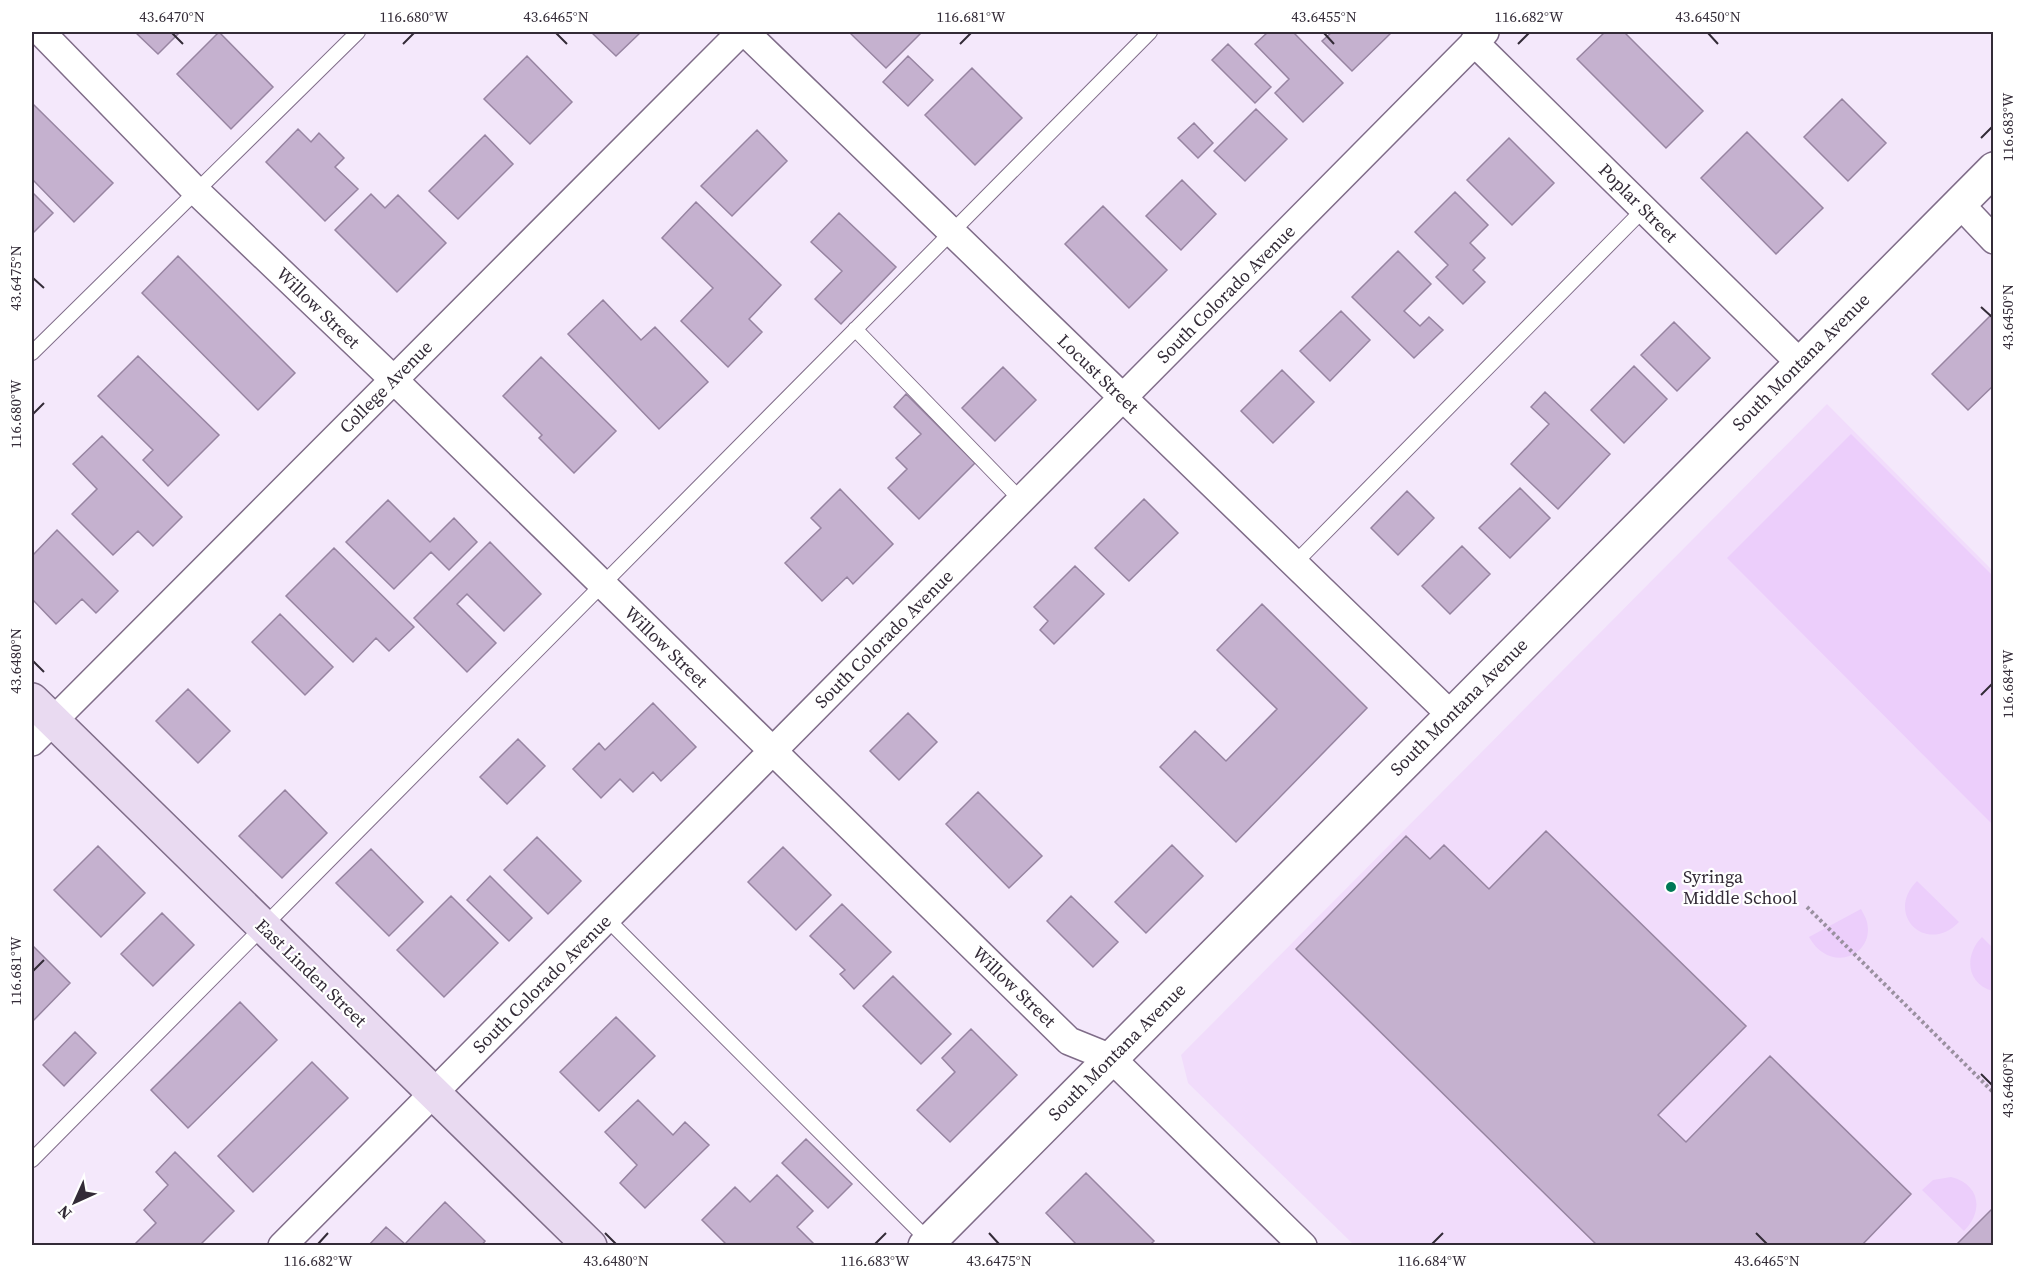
<svg xmlns="http://www.w3.org/2000/svg" width="2025" height="1277" viewBox="0 0 2025 1277" font-family="'Source Serif 4',serif">
<style>
.built{fill:#f1dcfb}
.green{fill:#eccefb}
.building{fill:#c5b1cf;stroke:#9784a1;stroke-width:1.5}
.lines{fill:none;stroke-linecap:round;stroke-linejoin:round}
.service-casing{stroke:#7f6c88;stroke-width:16}
.minor-casing{stroke:#7f6c88;stroke-width:30}
.tertiary-casing{stroke:#7f6c88;stroke-width:36}
.secondary-casing{stroke:#7f6c88;stroke-width:36}
.path{stroke:#9a90a0;stroke-width:4;stroke-dasharray:3 3;stroke-linecap:butt}
.service{stroke:#fff;stroke-width:14}
.minor{stroke:#fff;stroke-width:27}
.tertiary{stroke:#fff;stroke-width:33}
.secondary{stroke:#e9daf1;stroke-width:33}
.ticks{fill:none;stroke:#332b37;stroke-width:2}
.poi-dot{fill:#007956;stroke:#fff;stroke-width:2}
.labels{text-anchor:middle;stroke-width:4.5;stroke-linejoin:round;paint-order:stroke}
.street-label{font-size:18px;fill:#332b37;stroke:#fff}
.poi-label{font-size:18px;fill:#332b37;stroke:#fff;text-anchor:start}
.neatline{fill:none;stroke:#332b37;stroke-width:2}
.ticks-label{font-size:15px;text-anchor:middle;fill:#332b37}
</style>
<rect width="100%" height="100%" fill="#f4e8fb"/>
<path class="built" d="M1827,404l166,167v674h-639l-166,-162 -7,-28z"/>
<path class="green" d="M1851,434l142,142v249l-266,-267z
M1917,881l42,41c-33,34 -75,-8 -42,-41z
M1861,909c2,4 5,9 6,13 8,33 -37,53 -58,15z
M1982,937l11,11v43c-27,-7 -29,-36 -11,-54z
M1951,1177c29,7 33,34 13,54l-42,-41 11,-10z"/>
<path class="building" d="M135,32h45l-22,22z
M219,32l54,55 -42,42 -54,-55z
M591,32h50l-25,24z
M852,32h70l-36,36 -36,-35z
M1268,32h25l50,51 -40,39 -28,-29 14,-14 -34,-35z
M1332,32h60l-40,39 -30,-30z
M1605,32h19l79,79 -37,37 -89,-89z
M1228,44l43,43 -16,16 -43,-43z
M527,56l45,46 -42,42 -46,-45z
M908,56l25,24 -25,26 -25,-24z
M972,68l50,50 -47,47 -50,-50z
M1842,99l44,44 -38,38 -44,-44z
M34,105l79,78 -39,39 -42,-43v-72z
M1256,109l31,30 -42,42 -31,-30z
M1194,123l19,20 -15,15 -20,-20z
M298,129l13,13 8,-9 25,25 -9,9 23,22 -33,32 -59,-59z
M757,130l30,31 -55,55 -31,-30z
M1747,132l76,76 -47,46 -75,-76z
M485,135l28,29 -55,55 -29,-28z
M1509,138l45,45 -42,42 -45,-45z
M1182,180l34,34 -35,36 -35,-34z
M32,192l21,21 -21,21z
M1455,192l33,33 -18,18 15,15 -12,12 12,12 -22,22 -27,-27 12,-12 -33,-33z
M371,194l14,14 13,-13 48,48 -49,49 -62,-62z
M696,202l85,83 -32,34 13,13 -34,35 -47,-46 32,-33 -51,-50z
M1103,206l64,64 -38,38 -64,-64z
M839,213l57,54 -55,57 -26,-25 27,-28 -31,-29z
M1398,251l33,33 -27,27 16,15 9,-9 14,13 -29,28 -62,-61z
M178,256l117,117 -37,37 -116,-117z
M603,300l38,40 14,-13 53,55 -49,47 -91,-95z
M1341,311l29,29 -40,41 -30,-30z
M1994,312v73l-26,25 -36,-36z
M1674,322l36,36 -33,33 -36,-36z
M138,356l81,79 -51,51 -25,-26 10,-10 -55,-54z
M541,357l75,74 -42,42 -35,-35 3,-3 -39,-39z
M1634,366l33,33 -43,44 -33,-33z
M1003,367l33,33 -41,41 -33,-33z
M1282,370l32,32 -41,41 -32,-32z
M1545,392l65,62 -52,55 -47,-45 38,-40 -18,-17z
M906,394l69,69 -56,56 -31,-31 19,-19 -11,-11 25,-24 -27,-27z
M102,436l80,81 -29,29 -15,-15 -25,24 -41,-41 25,-25 -24,-25z
M1520,488l30,30 -40,40 -31,-30z
M840,489l53,55 -40,40 -6,-7 -25,24 -37,-38 36,-35 -10,-10z
M1407,491l27,27 -36,37 -27,-27z
M1144,499l34,34 -49,48 -34,-33z
M388,500l42,42 24,-24 23,24 -28,28 -18,-18 -37,37 -48,-47z
M57,530l61,61 -22,22 -14,-14 -26,25 -24,-25v-43z
M490,542l51,52 -37,37 -37,-37 -10,10 39,39 -29,29 -53,-54z
M1462,546l28,28 -40,40 -28,-28z
M334,548l80,79 -25,24 -13,-13 -23,24 -67,-66z
M1075,566l29,28 -50,50 -14,-14 8,-9 -14,-14z
M1262,604l105,104 -131,134 -76,-75 35,-36 31,30 51,-52 -60,-59z
M280,614l53,53 -28,28 -53,-53z
M188,689l42,42 -32,32 -42,-42z
M653,703l43,44 -35,34 -8,-9 -20,20 -13,-13 -19,19 -28,-29 26,-26 6,7z
M908,713l29,29 -38,38 -29,-29z
M518,739l27,27 -38,38 -27,-27z
M285,790l42,43 -45,45 -43,-42z
M978,792l64,64 -33,32 -63,-64z
M1546,831l200,195 -88,89 28,27 84,-86 141,138 -50,52h-263l-302,-297 110,-113 24,23 14,-14 45,44z
M537,837l44,44 -33,33 -44,-44z
M1172,845l31,31 -57,57 -31,-31z
M98,846l47,47 -44,44 -47,-47z
M783,847l48,48 -35,35 -48,-48z
M371,849l52,53 -34,34 -53,-53z
M490,876l42,42 -23,23 -42,-41z
M451,896l47,47 -54,54 -47,-47z
M1071,896l47,46 -25,25 -46,-46z
M842,904l49,48 -37,37 -14,-15 5,-4 -35,-34z
M162,913l32,32 -41,41 -32,-32z
M32,945l38,38 -38,39z
M893,976l58,58 -30,30 -58,-58z
M240,1002l37,38 -89,88 -37,-38z
M616,1017l39,39 -56,55 -39,-39z
M971,1029l46,46 -67,67 -33,-32 38,-38 -13,-14z
M75,1032l21,21 -32,33 -21,-21z
M312,1062l36,36 -95,94 -35,-36z
M638,1100l35,35 12,-13 24,23 -64,63 -25,-25 17,-18 -32,-33z
M806,1139l46,45 -24,24 -46,-45z
M175,1152l59,59 -35,35h-66l23,-23 -12,-13 24,-25 -12,-13z
M1086,1173l68,68 -5,5h-71l-32,-33z
M777,1175l36,36 -16,16 19,19h-88l-26,-26 33,-33 15,15z
M445,1202l40,39 -4,5h-113l18,-19 19,17z
M1994,1207v39h-39z"/>
<g class="lines">
<defs>
<path id="service" d="M855,329l167,172
M32,353l326,-321
M1294,564l350,-355
M607,919l323,323
M32,1160l1118,-1128"/>
<path id="minor" d="M41,32l155,159 198,189 675,661 42,17 192,188
M745,32l706,683
M1474,42l326,321
M1959,203l35,37
M32,742l709,-710
M282,1246l1203,-1214"/>
<path id="tertiary" d="M925,1246l1069,-1077"/>
<path id="secondary" d="M32,700l558,546"/>
</defs>
<use href="#service" class="service-casing"/>
<use href="#minor" class="minor-casing"/>
<use href="#tertiary" class="tertiary-casing"/>
<use href="#secondary" class="secondary-casing"/>
<path class="path" d="M1807,907l187,186"/>
<use href="#service" class="service"/>
<use href="#minor" class="minor"/>
<use href="#tertiary" class="tertiary"/>
<use href="#secondary" class="secondary"/>
</g>
<path class="ticks" d="M172,33l11,11M556,33l11,11M1324,33l10,11M1708,33l10,11M403,44l11,-11M960,44l11,-11M1518,44l11,-11M1981,138l11,-11M33,278l11,10M1981,307l11,10M33,414l11,-11M33,661l11,11M1981,695l11,-11M33,971l11,-11M1981,1074l11,11M605,1233l11,11M989,1233l10,11M1756,1233l11,11M318,1244l10,-11M875,1244l11,-11M1432,1244l11,-11"/>
<circle class="poi-dot" cx="1671" cy="887" r="6"/>
<g class="labels">
<g class="street-label">
<text transform="translate(1638 203) rotate(45)" y="6">Poplar Street</text>
<text transform="translate(1226 294) rotate(-45)" y="6">South Colorado Avenue</text>
<text transform="translate(318 308) rotate(44)" y="6">Willow Street</text>
<text transform="translate(1801 362) rotate(-45)" y="6">South Montana Avenue</text>
<text transform="translate(1098 374) rotate(44)" y="6">Locust Street</text>
<text transform="translate(386 387) rotate(-45)" y="6">College Avenue</text>
<text transform="translate(884 639) rotate(-45)" y="6">South Colorado Avenue</text>
<text transform="translate(666 647) rotate(44)" y="6">Willow Street</text>
<text transform="translate(1459 707) rotate(-45)" y="6">South Montana Avenue</text>
<text transform="translate(311 973) rotate(44)" y="6">East Linden Street</text>
<text transform="translate(542 984) rotate(-45)" y="6">South Colorado Avenue</text>
<text transform="translate(1014 987) rotate(44)" y="6">Willow Street</text>
<text transform="translate(1117 1052) rotate(-45)" y="6">South Montana Avenue</text>
</g>
<g class="poi-label">
<text x="1683" y="883">Syringa<tspan x="1683" dy="21">Middle School</tspan></text>
</g>
</g>
<rect width="2025" height="1277" fill="none" stroke="#ffffff" stroke-width="66"/>
<g transform="translate(75 1202) rotate(225)" stroke="#ffffff" stroke-width="4.5" paint-order="stroke">
<path d="M0-4.5L10 22L0 15L-10 22Z" fill="#332b37"/>
<text y="-9" font-size="16" font-weight="bold" text-anchor="middle" fill="#332b37">N</text>
</g>
<rect x="33" y="33" width="1959" height="1211" class="neatline"/>
<g class="ticks-label">
<text x="172" y="22">43.6470°N</text>
<text x="414" y="22">116.680°W</text>
<text x="556" y="22">43.6465°N</text>
<text x="971" y="22">116.681°W</text>
<text x="1324" y="22">43.6455°N</text>
<text x="1529" y="22">116.682°W</text>
<text x="1708" y="22">43.6450°N</text>
<text transform="translate(2008 127) rotate(-90)" y="5">116.683°W</text>
<text transform="translate(16 278) rotate(-90)" y="5">43.6475°N</text>
<text transform="translate(2008 317) rotate(-90)" y="5">43.6450°N</text>
<text transform="translate(16 414) rotate(-90)" y="5">116.680°W</text>
<text transform="translate(16 661) rotate(-90)" y="5">43.6480°N</text>
<text transform="translate(2008 684) rotate(-90)" y="5">116.684°W</text>
<text transform="translate(16 971) rotate(-90)" y="5">116.681°W</text>
<text transform="translate(2008 1085) rotate(-90)" y="5">43.6460°N</text>
<text x="318" y="1266">116.682°W</text>
<text x="616" y="1266">43.6480°N</text>
<text x="875" y="1266">116.683°W</text>
<text x="999" y="1266">43.6475°N</text>
<text x="1432" y="1266">116.684°W</text>
<text x="1767" y="1266">43.6465°N</text>
</g>
</svg>
